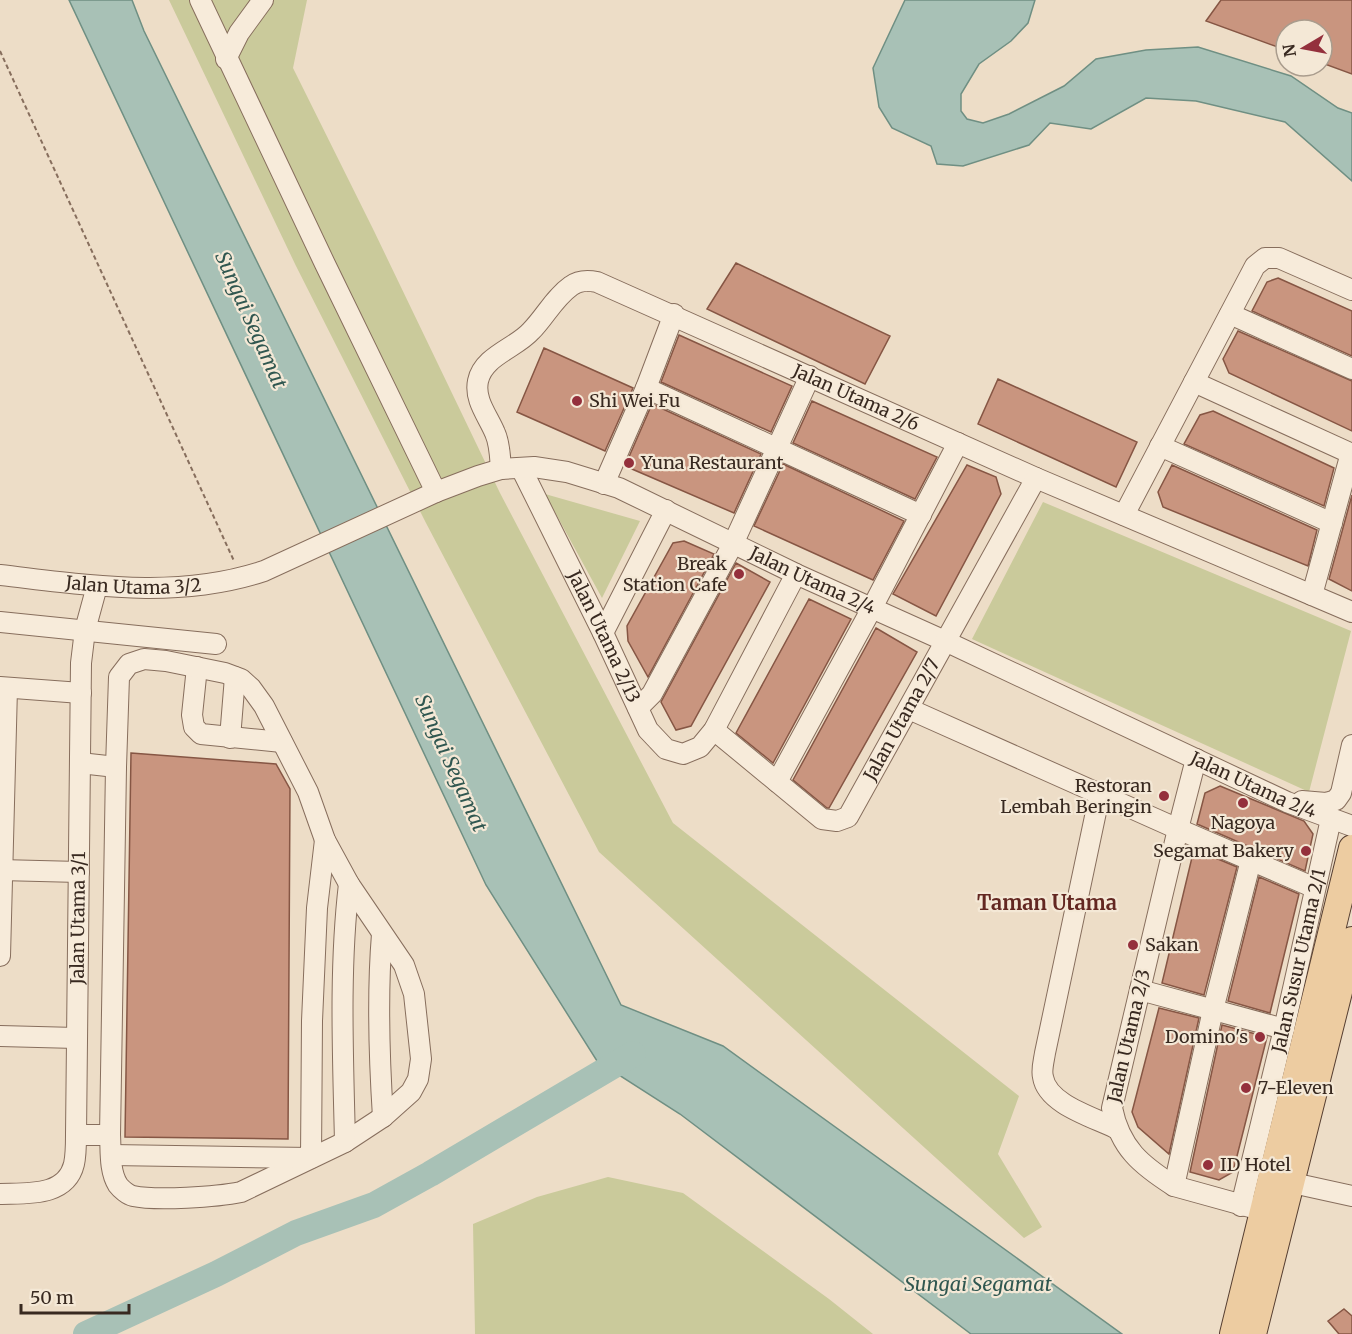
<svg xmlns="http://www.w3.org/2000/svg" width="1352" height="1334" viewBox="0 0 1352 1334" font-family="Merriweather,serif">
<style>
.green{fill:#caca9b}
.water{fill:#a8c1b6;stroke:#6f8f83;stroke-width:1.5}
.lines{fill:none;stroke-linecap:round;stroke-linejoin:round}
.river{stroke:#a8c1b6;stroke-width:26}
.building{fill:#c9957f;stroke:#865644;stroke-width:1.5}
.minor-casing{stroke:#876e5d;stroke-width:22}
.major-casing{stroke:#563e31;stroke-width:28}
.path{stroke:#876e5d;stroke-width:2;stroke-dasharray:4.5 3;stroke-linecap:butt}
.minor{stroke:#f7ebda;stroke-width:20}
.major{stroke:#edcca1;stroke-width:26}
.poi-dot{fill:#94303c;stroke:#f4e8d6;stroke-width:2}
.labels{text-anchor:middle;stroke-width:4.5;stroke-linejoin:round;paint-order:stroke}
.street-label{font-size:18px;fill:#382920;stroke:#f4e8d6}
.poi-label{font-size:18px;fill:#382920;stroke:#f4e8d6;text-anchor:start}
.water-label{font-size:20px;font-style:italic;fill:#305750;stroke:#f4e8d6}
.neighbourhood-label{font-size:20px;font-weight:bold;fill:#632721;stroke:#f4e8d6}
</style>
<rect width="100%" height="100%" fill="#edddc7"/>
<path class="green" d="M169,0h138l-14,68 81,163 126,262 173,330 346,273 -21,58 44,73 -18,11 -425,-386 -173,-329 -130,-257z
M545,494l95,27 -38,77z
M1043,502l308,129 -42,161 -337,-153z
M608,1177l75,16 146,106 44,35h-398l-2,-110 64,-27z"/>
<path class="water" d="M69,0h63l12,31 477,974 102,41 399,288h-151l-291,-220 -83,-53 -111,-176z
M905,0h130l-7,23 -17,18 -32,23 -18,30v17l6,8 16,4 26,-9 55,-28 32,-27 50,-9 52,-3 93,29 47,32 14,5v68l-67,-59 -89,-21 -50,-3 -55,31 -41,-6 -21,22 -66,21 -26,-2 -6,-18 -39,-18 -13,-21 -6,-39z"/>
<g class="lines">
<path class="river" d="M86,1334l130,-60 80,-41 78,-28 56,-31 203,-120"/>
</g>
<path class="building" d="M1221,0h131v74l-30,-11v-33h-36v20l-80,-29z
M736,263l154,73 -25,48 -158,-75z
M1278,278l74,33v45l-100,-45 15,-29z
M1238,331l114,50v50l-123,-58 -6,-14z
M679,335l113,51 -21,46 -110,-50z
M544,348l89,40 -28,63 -88,-39z
M998,379l139,63 -21,45 -138,-63z
M812,401l125,56 -22,42 -122,-56z
M652,404l109,50 -27,59 -109,-47z
M1213,411l121,57 -10,38 -140,-62 16,-29z
M783,464l121,57 -31,59 -119,-54z
M967,465l29,12 5,17 -65,122 -43,-22z
M1172,465l145,65 -9,36 -145,-59 -5,-15z
M1352,495v96l-23,-12z
M684,541l30,13 -66,123 -20,-36 -1,-15 46,-83z
M736,563l34,19 -79,144 -15,4 -15,-28z
M809,599l42,20 -78,144 -37,-30z
M876,628l41,24 -88,156h-2l-34,-28z
M131,753l145,11 14,25 -2,350 -163,-2z
M1220,786l84,35 9,13 -8,37 -108,-47 8,-31z
M1194,849l43,18 -33,128 -42,-12z
M1259,877l40,17 -29,119 -42,-12z
M1159,1008l40,10 -30,136 -31,-27 -6,-15z
M1222,1025l45,12 -34,135 -14,8 -29,-8z
M1344,1309l8,7v18h-13l-11,-13z"/>
<g class="lines">
<defs>
<g id="minor">
<path d="M200,0l125,264 111,228"/>
<path d="M226,59l13,-26 24,-33"/>
<path d="M1230,314l122,55"/>
<path d="M1194,382l158,72"/>
<path d="M646,388l275,127"/>
<path d="M1160,446l172,77"/>
<path id="s1" d="M521,468l82,165 45,97 18,19 17,5 17,-7 14,-17 82,-156"/>
<path id="s2" d="M501,469c-1,-12 -1,-25 -6,-36 -7,-17 -21,-33 -17,-52 5,-25 38,-33 53,-50 14,-14 23,-33 40,-45 8,-6 16,-6 26,-4l439,196 316,134"/>
<path d="M604,484l42,-96 28,-74"/>
<path d="M1124,515l131,-249 10,-8h14l73,32"/>
<path id="s3" d="M0,575c88,10 177,25 264,-4l172,-79 42,-16 23,-7 33,-2 33,5 52,16 177,86 149,67 342,161 65,24"/>
<path d="M1312,595l39,-142"/>
<path d="M0,622l216,22"/>
<path d="M603,633l63,-123"/>
<path d="M197,667l-5,48 2,12 7,7 81,8"/>
<path d="M0,687l81,6"/>
<path d="M638,708l14,-14 81,-150 77,-168"/>
<path d="M909,709l269,120 137,59"/>
<path id="s4" d="M714,730l108,89 15,2 11,-4 188,-339"/>
<path d="M230,738l5,-61"/>
<path d="M1196,759l-18,70 -66,279c8,40 29,57 62,78l101,28"/>
<path d="M80,763l36,4 -6,368"/>
<path d="M777,782l95,-174 86,-165"/>
<path d="M1100,793l-55,260c-1,7 -4,17 -2,24 4,27 50,40 72,51"/>
<path d="M1302,801l24,2 10,-3 5,-7 11,-48"/>
<path d="M0,870l79,2"/>
<path d="M382,934c-5,61 -3,122 1,183"/>
<path d="M0,956l7,-268"/>
<path d="M1140,990l144,39"/>
<path d="M0,1036l76,2"/>
<path d="M76,1135h34c1,15 -1,36 8,50 3,4 10,10 15,11 23,5 84,1 108,-4l104,-50 38,-25 28,-25 7,-13 3,-20 -7,-65 -10,-29 -55,-81 -24,-44 -17,-48 -44,-86 -13,-18 -10,-9 -16,-6 -59,-12 -22,-2 -15,5 -10,13 -3,90"/>
<path d="M345,1142c-2,-86 -6,-173 4,-258"/>
<path d="M111,1155l200,3 1,-137 5,-113 8,-68"/>
<path d="M1279,1180l73,16"/>
<path d="M1174,1186l39,-176 38,-150"/>
<path id="s5" d="M0,1194c27,-1 66,3 74,-30 2,-9 2,-20 2,-29l5,-472 4,-33 12,-44"/>
<path id="s6" d="M1241,1206l43,-177 47,-210"/>
</g>
<path id="major" d="M1233,1334l119,-486
M1253,1334l99,-394"/>
</defs>
<use href="#minor" class="minor-casing"/>
<use href="#major" class="major-casing"/>
<path class="path" d="M0,51l234,510"/>
<use href="#minor" class="minor"/>
<use href="#major" class="major"/>
</g>
<g class="poi-dot">
<circle cx="577" cy="401" r="6"/>
<circle cx="629" cy="463" r="6"/>
<circle cx="739" cy="574" r="6"/>
<circle cx="1164" cy="796" r="6"/>
<circle cx="1243" cy="803" r="6"/>
<circle cx="1306" cy="851" r="6"/>
<circle cx="1133" cy="945" r="6"/>
<circle cx="1260" cy="1037" r="6"/>
<circle cx="1246" cy="1088" r="6"/>
<circle cx="1208" cy="1165" r="6"/>
</g>
<g class="labels">
<g class="street-label">
<text dy="6" stroke="none"><textPath href="#s2" startOffset="538">Jalan Utama 2/6</textPath></text>
<text dy="6" stroke="none"><textPath href="#s3" startOffset="860">Jalan Utama 2/4</textPath></text>
<text dy="6" stroke="none"><textPath href="#s3" startOffset="134">Jalan Utama 3/2</textPath></text>
<text dy="6" stroke="none"><textPath href="#s1" startOffset="188">Jalan Utama 2/13</textPath></text>
<text dy="6" stroke="none"><textPath href="#s4" startOffset="278">Jalan Utama 2/7</textPath></text>
<text dy="6" stroke="none"><textPath href="#s3" startOffset="1346">Jalan Utama 2/4</textPath></text>
<text dy="6" stroke="none"><textPath href="#s5" startOffset="333">Jalan Utama 3/1</textPath></text>
<text dy="6" stroke="none"><textPath href="#s6" startOffset="252">Jalan Susur Utama 2/1</textPath></text>
<text transform="translate(1129 1036) rotate(-77)" y="6">Jalan Utama 2/3</text>
</g>
<g class="poi-label">
<text x="589" y="407">Shi Wei Fu</text>
<text x="641" y="469">Yuna Restaurant</text>
<text x="727" y="570" text-anchor="end">Break<tspan x="727" dy="21">Station Cafe</tspan></text>
<text x="1152" y="792" text-anchor="end">Restoran<tspan x="1152" dy="21">Lembah Beringin</tspan></text>
<text x="1243" y="829" text-anchor="middle">Nagoya</text>
<text x="1294" y="857" text-anchor="end">Segamat Bakery</text>
<text x="1145" y="951">Sakan</text>
<text x="1248" y="1043" text-anchor="end">Domino's</text>
<text x="1258" y="1094">7-Eleven</text>
<text x="1220" y="1171">ID Hotel</text>
</g>
<g class="water-label">
<text transform="translate(251 320) rotate(66)" y="7">Sungai Segamat</text>
<text transform="translate(451 763) rotate(66)" y="7">Sungai Segamat</text>
<text x="978" y="1291">Sungai Segamat</text>
</g>
<g class="neighbourhood-label">
<text x="1047" y="910">Taman Utama</text>
</g>
</g>
<g transform="translate(1304 48) rotate(260)"><circle r="28" fill="#f4e8d6" stroke="#a99c8d" stroke-width="1.5"/>
<path d="M0-4.5L10 22L0 15L-10 22Z" fill="#94303c"/>
<text y="-9" font-size="16" font-weight="bold" text-anchor="middle" fill="#382920">N</text>
</g>
<path d="M21 1304v9h108v-9" fill="none" stroke="#382920" stroke-width="3"/>
<text x="30" y="1304" font-size="18" fill="#382920" stroke="#f4e8d6" stroke-width="4.5" paint-order="stroke">50 m</text>
</svg>
